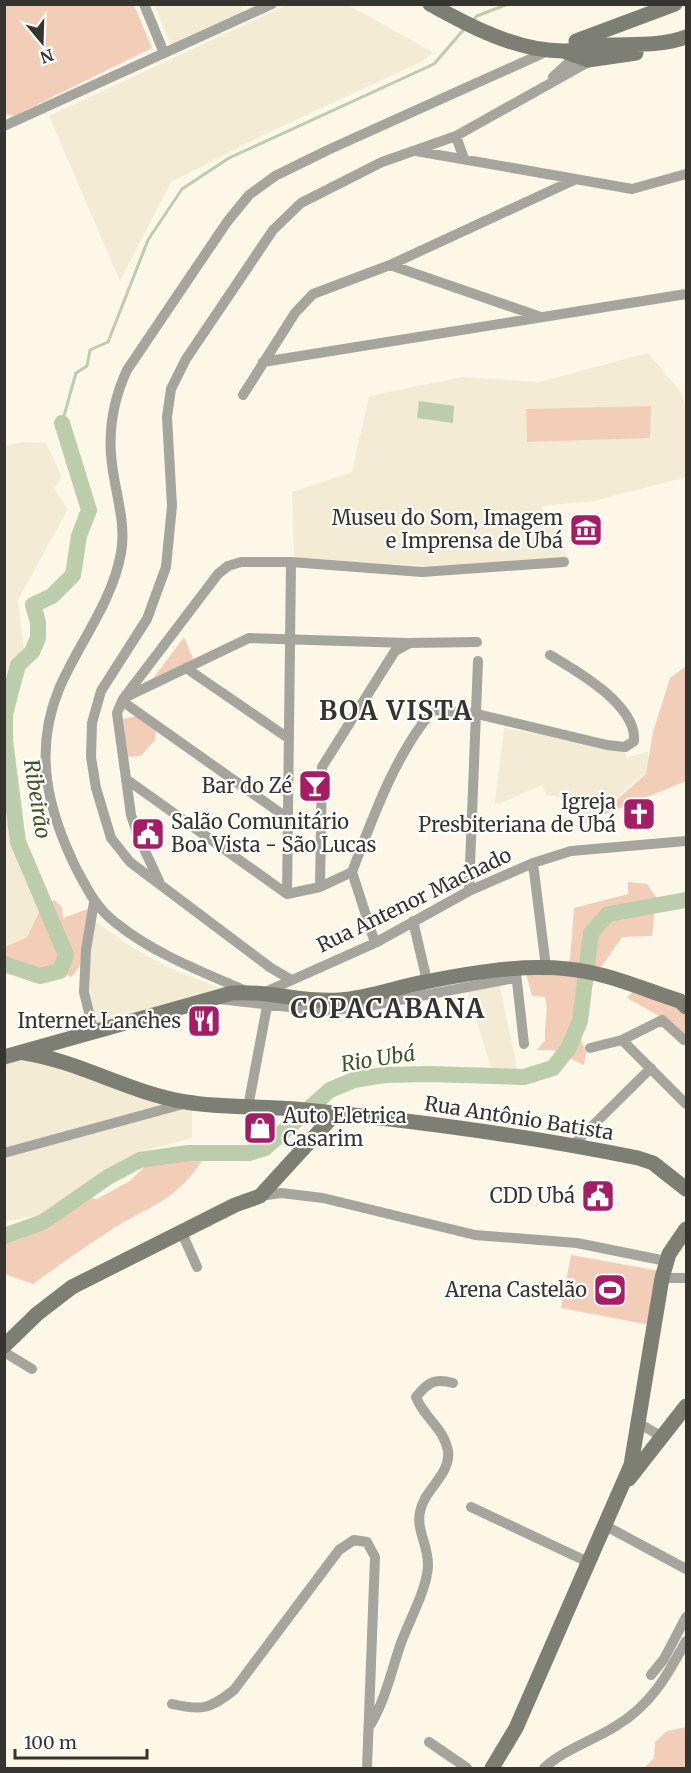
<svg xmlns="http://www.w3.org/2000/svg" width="691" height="1773" viewBox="0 0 691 1773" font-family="Merriweather,serif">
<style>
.built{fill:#f3ebd4}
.green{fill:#f2ceb8}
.water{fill:#bbcdaa}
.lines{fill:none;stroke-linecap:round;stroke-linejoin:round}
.stream{stroke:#bbcdaa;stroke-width:3}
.river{stroke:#bbcdaa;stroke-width:16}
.street{stroke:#a5a59e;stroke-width:10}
.secondary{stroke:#7d7e74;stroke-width:15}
.labels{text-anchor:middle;stroke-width:4.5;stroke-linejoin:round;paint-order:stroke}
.poi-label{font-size:20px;fill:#36342e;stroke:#fff;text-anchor:end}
.street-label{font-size:20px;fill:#36342e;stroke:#fff}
.water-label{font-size:21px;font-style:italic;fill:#3e5622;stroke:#fff}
.district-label{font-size:26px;font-weight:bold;letter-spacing:1.5px;fill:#36342e;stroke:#fff}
</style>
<rect width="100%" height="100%" fill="#fcf7e7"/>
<path class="built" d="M289,4l59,1 85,47 -10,9 -164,76 -88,45 -51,99 -71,-165z
M154,5h87l3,7 -73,33z
M648,353l34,40 4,16v68l-92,24 -53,5 28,53 -144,7 -131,-8 -2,-66 60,-20 17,-76 94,-19 76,5z
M25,442l21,1 16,34 -8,12 14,20 -50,91 6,51 -19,42v112l36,103 -14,29 -22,10v-501z
M504,728l120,23 3,7 20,-6 5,17 -22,16 -42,41 -28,-29 -14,-2 -4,-10 -43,19 -4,-1z
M94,920l36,26 42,23 51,20 -129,35 -5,-48z
M499,983l19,88 -27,-4 -24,-77z
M23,1058l48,7 128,33 -7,7v33l-49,13 -100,63 -38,8v-159z"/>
<path class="green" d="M4,5h130l18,43 -138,68 -9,-2z
M651,406l-1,32 -123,4 -1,-33z
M184,637l10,24 -45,23z
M686,666v115l-90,37 50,-44 7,-42 17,-54z
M136,716l20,15 -1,9 -14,16 -14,1 -4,-38z
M628,882l19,2 9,13 -4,39 -30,1 -20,29 -17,7 -2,21 6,17 -8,28 5,14 -2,12 -31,-15h-16l8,-10c-1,-14 4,-30 0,-43l-13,-1 -6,-22 36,2 8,-17 4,-51 54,-14z
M54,900l8,7 1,11 25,-9c0,21 1,53 -17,68l-11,-6c-26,17 -31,3 -55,-1v-23l22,-10 14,-29z
M633,991l42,15 11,8v27l-23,-23 -36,-20z
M206,1154c-27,46 -50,48 -92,74 -28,18 -55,37 -81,56l-28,-10v-35l41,-11 36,-32 15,3 33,-18 14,-14z
M571,1255l89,16 -10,54 -89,-17z
M686,1727v41h-42l10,-10 1,-16 12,-11z"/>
<path class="water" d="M419,401l35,5 -1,17 -36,-5z"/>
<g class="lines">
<path class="stream" d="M472,21l5,-5 31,-12
M62,423l14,-50 11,-7 3,-16 18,-8 40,-102 34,-51 47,-31 205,-94 31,-36"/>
<path class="river" d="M4,964l36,12 20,-5 6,-16 -48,-113 -13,-102v-26l13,-49 14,-13 6,-14v-16l-5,-17 19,-9 21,-21 6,-39 10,-26 -27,-87
M4,1236l39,-14 65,-45 32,-17 48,-7h61l16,-5 65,-58 24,-10 30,-5 45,-1 95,3 29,-9 15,-19 12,-28 11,-88 17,-19 78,-14"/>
<path class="street" d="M144,4l20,49
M553,77l26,-24
M4,126l268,-122
M456,136l8,23
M416,151l216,38 54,-15
M390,265l148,51
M263,362l423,-68
M243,395l52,-82 18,-19 77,-29 184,-85
M186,668l102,70
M126,697l123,-59 159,5 69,-1
M122,701l164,116
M126,779l161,115 33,-7 32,-15
M533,863l13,104
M159,881l-21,-45 -7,-21 -14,-102 6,-14 95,-125 10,-8 13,-4h50l131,10 142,-10
M320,887l2,-120 73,-116 13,-7
M469,891l9,-230
M287,894l4,-332
M413,921l14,60
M375,943l-23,-71c21,-55 43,-117 81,-162l44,4 130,31 18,2 9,-6c3,-36 -57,-70 -84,-86
M516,973l8,71
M290,979l-19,-11 -141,-106 -19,-24 -15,-50 -5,-31 1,-34 9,-32 46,-72 19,-52 6,-61 -5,-89 4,-28 15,-30 87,-129 28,-27 81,-41 74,-26 136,-76
M244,990c-44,-19 -91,-37 -128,-67 -19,-14 -29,-34 -40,-55 -28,-57 -43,-116 -17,-179 19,-45 53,-86 62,-136 6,-33 -8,-65 -10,-99 -2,-28 4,-58 16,-84l100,-148 22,-27 26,-19 55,-27 220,-99
M263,993l112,-50 94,-52 64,-28 38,-12 115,-10
M219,999l104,12 40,-4 152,-29
M94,1033l-10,-41 2,-42 8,-48
M622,1040l64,64
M590,1048l32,-8 40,-20 22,20
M248,1107l20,-106
M573,1145l78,-77
M4,1153l183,-50
M260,1196l21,-3 42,5 152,37 102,8 89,18
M182,1233l15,34
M662,1278h24
M4,1352l28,17
M637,1422l25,15
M471,1507l117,55
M604,1525l82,44
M651,1675l13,-16 22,-42
M172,1704c30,7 38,5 62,-14l105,-140 15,-10 13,2 8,15 -8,211
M371,1724c15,-26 20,-52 30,-81 8,-22 26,-54 27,-77 1,-19 -12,-36 -8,-54 4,-23 31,-37 28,-61 -4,-23 -24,-33 -32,-54 12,-15 19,-19 37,-14
M429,1742l38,26
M544,1768c21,-19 48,-27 72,-42 35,-21 51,-50 70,-85"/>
<path class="secondary" d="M430,4c39,22 87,47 133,47 14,1 30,-6 46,-6 25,-1 53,1 77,-8
M576,41l99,-37
M566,52l22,8 48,-7
M25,1053c56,9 105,40 161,49 36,6 73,4 109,7 115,11 230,26 343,49l15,5 33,26
M4,1057l228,-64c36,-3 70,10 108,7 29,-2 57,-13 85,-18 54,-11 114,-21 168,-9 29,6 58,19 87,28l6,6
M4,1346l33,-32 35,-27 163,-82 25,-9 75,-82
M629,1479l57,-73
M492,1768l24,-40 115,-263 31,-187 7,-24 17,-25"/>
</g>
<defs>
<symbol id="museum-square" viewBox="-11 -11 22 22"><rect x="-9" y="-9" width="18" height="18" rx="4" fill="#a51d65" stroke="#fff"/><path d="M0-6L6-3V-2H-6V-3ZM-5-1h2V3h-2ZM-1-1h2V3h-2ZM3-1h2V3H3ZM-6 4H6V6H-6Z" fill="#fff"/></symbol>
<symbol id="bar-square" viewBox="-11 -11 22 22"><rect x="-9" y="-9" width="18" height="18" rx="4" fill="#a51d65" stroke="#fff"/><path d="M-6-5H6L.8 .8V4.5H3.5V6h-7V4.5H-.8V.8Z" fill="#fff"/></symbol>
<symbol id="church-square" viewBox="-11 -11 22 22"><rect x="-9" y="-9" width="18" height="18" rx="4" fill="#a51d65" stroke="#fff"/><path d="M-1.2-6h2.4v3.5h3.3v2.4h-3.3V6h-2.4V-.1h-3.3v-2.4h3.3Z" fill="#fff"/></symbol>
<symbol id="civic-square" viewBox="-11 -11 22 22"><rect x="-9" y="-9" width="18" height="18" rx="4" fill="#a51d65" stroke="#fff"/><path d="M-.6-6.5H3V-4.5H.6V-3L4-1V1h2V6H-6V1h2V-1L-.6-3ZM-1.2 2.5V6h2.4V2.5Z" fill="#fff"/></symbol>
<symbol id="restaurant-square" viewBox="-11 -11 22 22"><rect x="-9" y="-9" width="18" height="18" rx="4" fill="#a51d65" stroke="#fff"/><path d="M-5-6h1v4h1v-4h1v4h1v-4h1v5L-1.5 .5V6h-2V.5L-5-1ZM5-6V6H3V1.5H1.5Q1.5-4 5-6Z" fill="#fff"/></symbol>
<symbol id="shop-square" viewBox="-11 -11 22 22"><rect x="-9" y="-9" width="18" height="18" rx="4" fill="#a51d65" stroke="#fff"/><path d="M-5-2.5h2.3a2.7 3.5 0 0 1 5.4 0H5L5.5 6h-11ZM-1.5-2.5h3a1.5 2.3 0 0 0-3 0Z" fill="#fff"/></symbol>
<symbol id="stadium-square" viewBox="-11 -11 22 22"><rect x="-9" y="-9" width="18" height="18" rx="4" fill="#a51d65" stroke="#fff"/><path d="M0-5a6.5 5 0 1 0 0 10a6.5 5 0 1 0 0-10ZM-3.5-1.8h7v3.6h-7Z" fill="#fff"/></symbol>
</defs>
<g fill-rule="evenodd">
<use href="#museum-square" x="567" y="511" width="38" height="38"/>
<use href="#bar-square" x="296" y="767" width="38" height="38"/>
<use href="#church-square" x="620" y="795" width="38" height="38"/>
<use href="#civic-square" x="129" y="815" width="38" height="38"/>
<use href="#restaurant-square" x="185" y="1002" width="38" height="38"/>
<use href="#shop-square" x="241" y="1109" width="38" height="38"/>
<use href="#civic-square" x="579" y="1177" width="38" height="38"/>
<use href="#stadium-square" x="591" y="1271" width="38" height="38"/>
</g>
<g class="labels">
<g class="poi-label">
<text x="563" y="525">Museu do Som, Imagem<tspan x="563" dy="23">e Imprensa de Ubá</tspan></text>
<text x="292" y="793">Bar do Zé</text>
<text x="616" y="809">Igreja<tspan x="616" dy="23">Presbiteriana de Ubá</tspan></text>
<text x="171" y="829" text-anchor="start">Salão Comunitário<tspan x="171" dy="23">Boa Vista - São Lucas</tspan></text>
<text x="181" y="1028">Internet Lanches</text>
<text x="283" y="1123" text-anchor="start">Auto Eletrica<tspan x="283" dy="23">Casarim</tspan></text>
<text x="575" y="1203">CDD Ubá</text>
<text x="587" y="1297">Arena Castelão</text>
</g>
<g class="street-label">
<text transform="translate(414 900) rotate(-26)" y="7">Rua Antenor Machado</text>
<text transform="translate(519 1118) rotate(9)" y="7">Rua Antônio Batista</text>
</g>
<g class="water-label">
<text transform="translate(37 799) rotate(81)" y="7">Ribeirão</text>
<text transform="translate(378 1059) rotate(-9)" y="7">Rio Ubá</text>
</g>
<g class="district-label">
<text x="396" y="720">BOA VISTA</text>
<text x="388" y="1018">COPACABANA</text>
</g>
</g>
<rect width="691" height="1773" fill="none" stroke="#36342e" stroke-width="12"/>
<g transform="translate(42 42) rotate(161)" stroke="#ffffff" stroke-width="4.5" paint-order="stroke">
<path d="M0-4.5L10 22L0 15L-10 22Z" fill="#36342e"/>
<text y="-9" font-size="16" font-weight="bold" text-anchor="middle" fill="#36342e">N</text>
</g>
<path d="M15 1749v9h132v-9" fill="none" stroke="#36342e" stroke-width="3"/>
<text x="24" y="1749" font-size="18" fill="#36342e" stroke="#ffffff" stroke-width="4.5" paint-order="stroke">100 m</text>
</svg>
